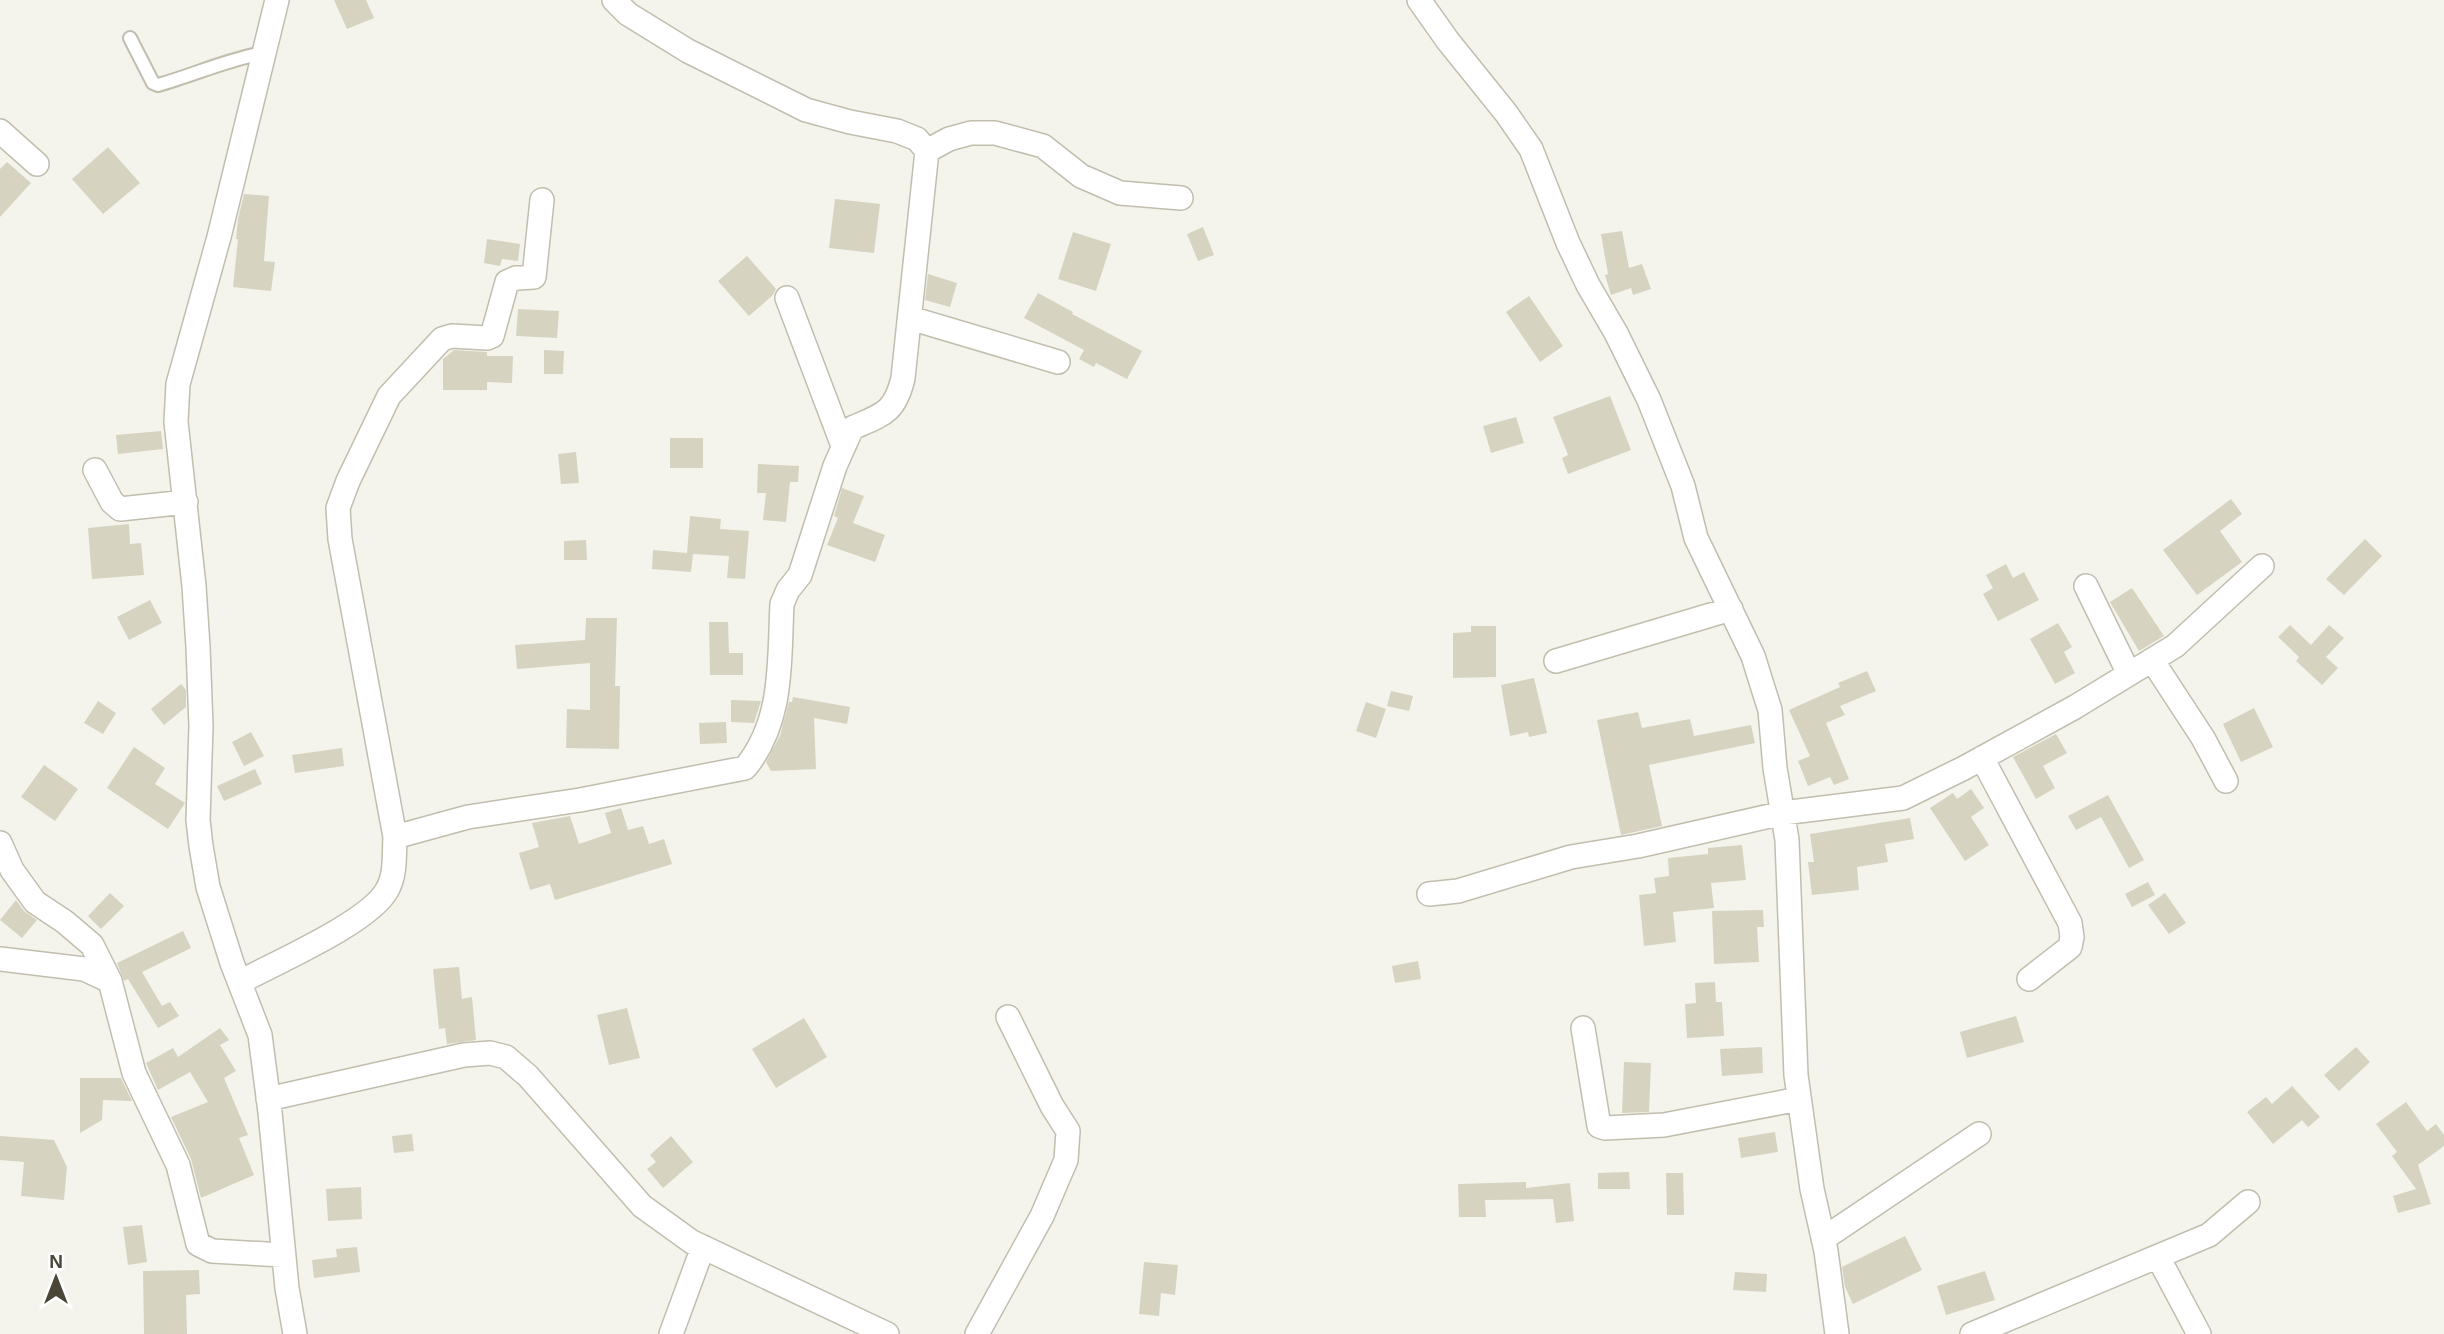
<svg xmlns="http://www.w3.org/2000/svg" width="2444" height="1334" viewBox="0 0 2444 1334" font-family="Arial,sans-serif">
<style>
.building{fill:#d7d3c1}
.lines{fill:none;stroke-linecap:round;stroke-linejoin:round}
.lane-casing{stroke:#c1beae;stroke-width:16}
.street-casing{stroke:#c1beae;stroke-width:26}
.lane{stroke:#fff;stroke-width:12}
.street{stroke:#fff;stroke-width:23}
</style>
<rect width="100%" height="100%" fill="#f5f4ec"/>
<path class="building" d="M334,0h32l8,18 -27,11z
M108,147l32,36 -37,31 -31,-35z
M7,162l24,21 -31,34v-48z
M244,194l25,2 -5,65 11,1 -4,29 -38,-4 5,-48h-2l2,-20z
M835,199l45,5 -6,49 -45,-5z
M1203,227l11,28 -16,6 -11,-27z
M1622,231l7,37 13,-4 9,25 -18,6 -2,-7 -20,7 -6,-20 3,-1 -7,-40z
M1073,232l38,12 -15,47 -38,-12z
M487,239l33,5 -2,17 -16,-2 -2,7 -16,-3z
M747,256l29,33 -3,6 -24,21 -31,-35z
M928,274l29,9 -7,24 -25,-7z
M1038,293l35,19 -1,2 70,37 -15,28 -31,-16 -2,4 -15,-8 5,-9 -60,-32z
M1529,296l34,50 -23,16 -34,-50z
M518,309l41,2 -2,27 -41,-2z
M454,350l33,2v4h26l-1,27 -25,-1v8h-44v-31z
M544,350l20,1 -1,23h-19z
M1610,396l21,54 -63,24 -6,-16 6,-3 -15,-38z
M1516,417l8,26 -33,10 -8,-27z
M161,431l2,18 -45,5 -2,-19z
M670,438h33v30h-33z
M576,452l3,31 -18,1 -3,-30z
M758,464l41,2 -1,16h-8l-4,40 -23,-2 3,-27h-9z
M842,488l22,8 -11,27 32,12 -10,27 -48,-17 11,-27 -4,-2z
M2231,499l11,15 -22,17 22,31 -45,33 -34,-45z
M690,516l31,3 -1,10 29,2 -4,48 -18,-1 2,-22 -36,-2 -2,18 -39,-3 1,-19 34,3z
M129,524l1,20 11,-1 3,32 -52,4 -4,-51z
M2365,539l17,17 -38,39 -18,-16z
M586,540l1,20h-23v-19z
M2006,564l7,14 11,-6 15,28 -41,21 -15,-27 10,-6 -7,-13z
M2132,588l32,48 -25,15 -29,-49z
M150,600l12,23 -33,17 -12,-23z
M586,618h31l-2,68h5l-1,63 -53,-1 1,-39 23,1v-47l-73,6 -2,-24 70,-5z
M709,622h19l1,31h14v22h-33z
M2058,623l14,24 -8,5 11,21 -20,11 -25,-45z
M2290,625l21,20 18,-20 15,13 -18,19 12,11 -16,17 -26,-24 3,-4 -21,-20z
M1471,626h25v51l-43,1v-45l18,-1z
M1867,671l9,20 -36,15 5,9 -19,8 23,56 -15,6 -4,-8 -22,9 -10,-25 12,-5 -21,-46 51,-23 -2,-4z
M1534,678l13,55 -18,4 -1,-5 -18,4 -9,-51z
M181,684l5,6v17l-22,18 -13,-16z
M1391,691l22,5 -4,15 -22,-5z
M793,697l57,10 -3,17 -33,-6 2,51 -45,2 -5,-9 14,-26 9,-34h3z
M731,700l30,1 -7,22 -23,-1z
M98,701l18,12 -13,21 -19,-11z
M1366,702l20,7 -10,29 -20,-7z
M2254,708l19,39 -32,15 -18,-38z
M1638,712l4,16 48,-9 4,17 57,-11 4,18 -106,22 13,61 -41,9 -24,-115z
M726,722l1,21 -27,1 -1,-21z
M251,732l13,24 -20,10 -12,-24z
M2056,734l11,19 -24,13 12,22 -19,11 -23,-42z
M134,747l31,21 -10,16 30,19 -17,26 -61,-41z
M342,748l2,18 -49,7 -3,-18z
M44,765l34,24 -23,32 -34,-24z
M255,769l7,15 -38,17 -7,-15z
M1971,789l13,19 -13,9 18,28 -24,16 -35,-53 23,-15 4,6z
M2108,795l36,65 -15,8 -28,-51 -25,13 -8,-14z
M621,808l7,22 15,-4 6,18 15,-5 8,25 -117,36 -5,-16 -20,6 -11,-37 20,-6 -7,-24 38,-7 9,28 32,-11 -6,-20z
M1910,818l4,21 -29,5 3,18 -31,5 2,23 -47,5 -4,-33h6l-4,-28z
M1742,845l4,35 -35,3 3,25 -41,4 3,30 -32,4 -5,-51 17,-2 -2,-15 15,-2 -1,-18 40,-4v-6z
M2148,882l7,13 -23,12 -7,-13z
M110,893l14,13 -23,23 -13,-13z
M2165,893l21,30 -17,11 -21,-29z
M16,900l8,11 13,9 -15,18 -22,-18z
M1763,910l1,17h-7l2,35 -45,2 -2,-53z
M183,931l8,17 -49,24 20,34 8,-4 9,14 -21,12 -30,-49 -4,2 -7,-18z
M1418,961l3,18 -26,4 -3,-17z
M459,967l3,32 10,-2 4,43 -29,4 -2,-16 -6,1 -6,-60z
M1715,982l1,20h6l2,34 -37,2 -2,-34 11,-1 -1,-20z
M627,1008l13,50 -31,7 -12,-50z
M2016,1016l8,26 -57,16 -7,-26z
M804,1018l23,39 -51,31 -24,-39z
M220,1028l9,12 -9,5 16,26 -12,7 24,57 -9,3 15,37 -53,23 -10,-39 -20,-42 37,-15 -18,-30 -32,18 -12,-27 27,-15 5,9z
M1762,1047l1,26 -41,3 -2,-27z
M2356,1047l14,15 -31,29 -15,-16z
M1624,1062l27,1 -2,49 -27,1z
M80,1078h41l11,23 -29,-1 -1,20 -22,13z
M2292,1086l28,31 -12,10 -6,-7 -29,24 -26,-32 19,-15 6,7z
M2406,1102l21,29 9,-7 8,11v11l-26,19 13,39 -33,9 -5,-17 23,-7 -24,-33 5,-4 -21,-28z
M1775,1132l3,20 -37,6 -3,-20z
M412,1134l2,17 -20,2 -2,-17z
M0,1136l54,4 13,27 -3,33 -43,-4 3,-34 -24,-2z
M671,1136l22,26 -30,26 -16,-19 9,-7 -6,-7z
M1629,1172l1,17h-32v-16z
M1666,1173h17l1,42h-17z
M1526,1182v6l44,-5 4,38 -18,2 -3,-24 -68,1 1,17h-27l-1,-33z
M361,1187l1,32 -34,2 -2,-32z
M142,1225l5,37 -19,3 -5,-38z
M1905,1236l17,34 -69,34 -8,-17 -3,-20z
M357,1247l3,25 -46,6 -2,-18 25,-3 -1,-8z
M1144,1262l34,3 -3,30 -14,-2 -2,23 -20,-2z
M199,1270l1,24 -14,1 1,39h-43l-1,-63z
M1985,1271l10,29 -49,15 -9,-29z
M1735,1272l32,2 -1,18 -33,-2z"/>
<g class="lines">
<defs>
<path id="lane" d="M130,38l23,45 5,2c36,-10 70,-26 106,-32"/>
<path id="street" d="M277,0l-58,237 -41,147 -2,38 18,164 4,61 3,79 -3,94 3,26 7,41 24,76 28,72 10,77 17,176 8,46
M1419,0l29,41 58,72 25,36 37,94 20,42 28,48 33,67 34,86 13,52 57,118 10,32 7,22 5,58 12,72 9,235 16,114 14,62 11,83
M0,131l37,33
M927,151l22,-12 22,-6h24l48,13 38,30 39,17 61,5
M787,298l56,148
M910,318l148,44
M95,470l17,32 8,7 66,-7
M2086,586l43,88
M2152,660l51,78 23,43
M1556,661l175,-52
M1982,758l88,165 2,14 -2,10 -41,32
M395,837l73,-20 112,-17 165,-32c39,-47 34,-107 37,-164l6,-14 12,-15 35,-109 17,-38c30,-13 43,-15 51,-50l24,-227 -10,-12 -20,-8 -47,-9 -44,-12 -118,-59 -60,-37 -14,-14
M0,843l12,27 23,32 30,20 27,23 18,36 24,92 44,92 20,79 14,7 71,4
M1429,894l29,-3 113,-34 67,-11 145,-33 120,-15 61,-30 111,-61 100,-61 87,-80
M0,959l84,10 26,12
M240,982c35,-19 130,-60 147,-92 9,-15 7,-36 8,-53l-55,-298 -2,-31 10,-27 41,-85 53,-57 10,-3 35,2 5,-2 15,-54 9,-4 18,-1 8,-77
M1583,1028l16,98 6,2 59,-3 135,-26
M268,1099l196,-44 26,-2 16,4 22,19 114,130 50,36 195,92
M1823,1239l156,-105
M2158,1257l41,77
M671,1334l32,-87
M977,1334l65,-118 24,-56 2,-29 -16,-25 -44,-89
M1972,1334l237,-99 39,-33"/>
</defs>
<use href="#lane" class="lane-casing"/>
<use href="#street" class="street-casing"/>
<use href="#lane" class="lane"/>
<use href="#street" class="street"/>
</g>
<g transform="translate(56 1278)" stroke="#ffffff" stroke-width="5" paint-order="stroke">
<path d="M0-5L12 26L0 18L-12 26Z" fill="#4a4739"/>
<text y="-10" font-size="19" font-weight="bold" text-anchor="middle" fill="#4a4739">N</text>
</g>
</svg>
